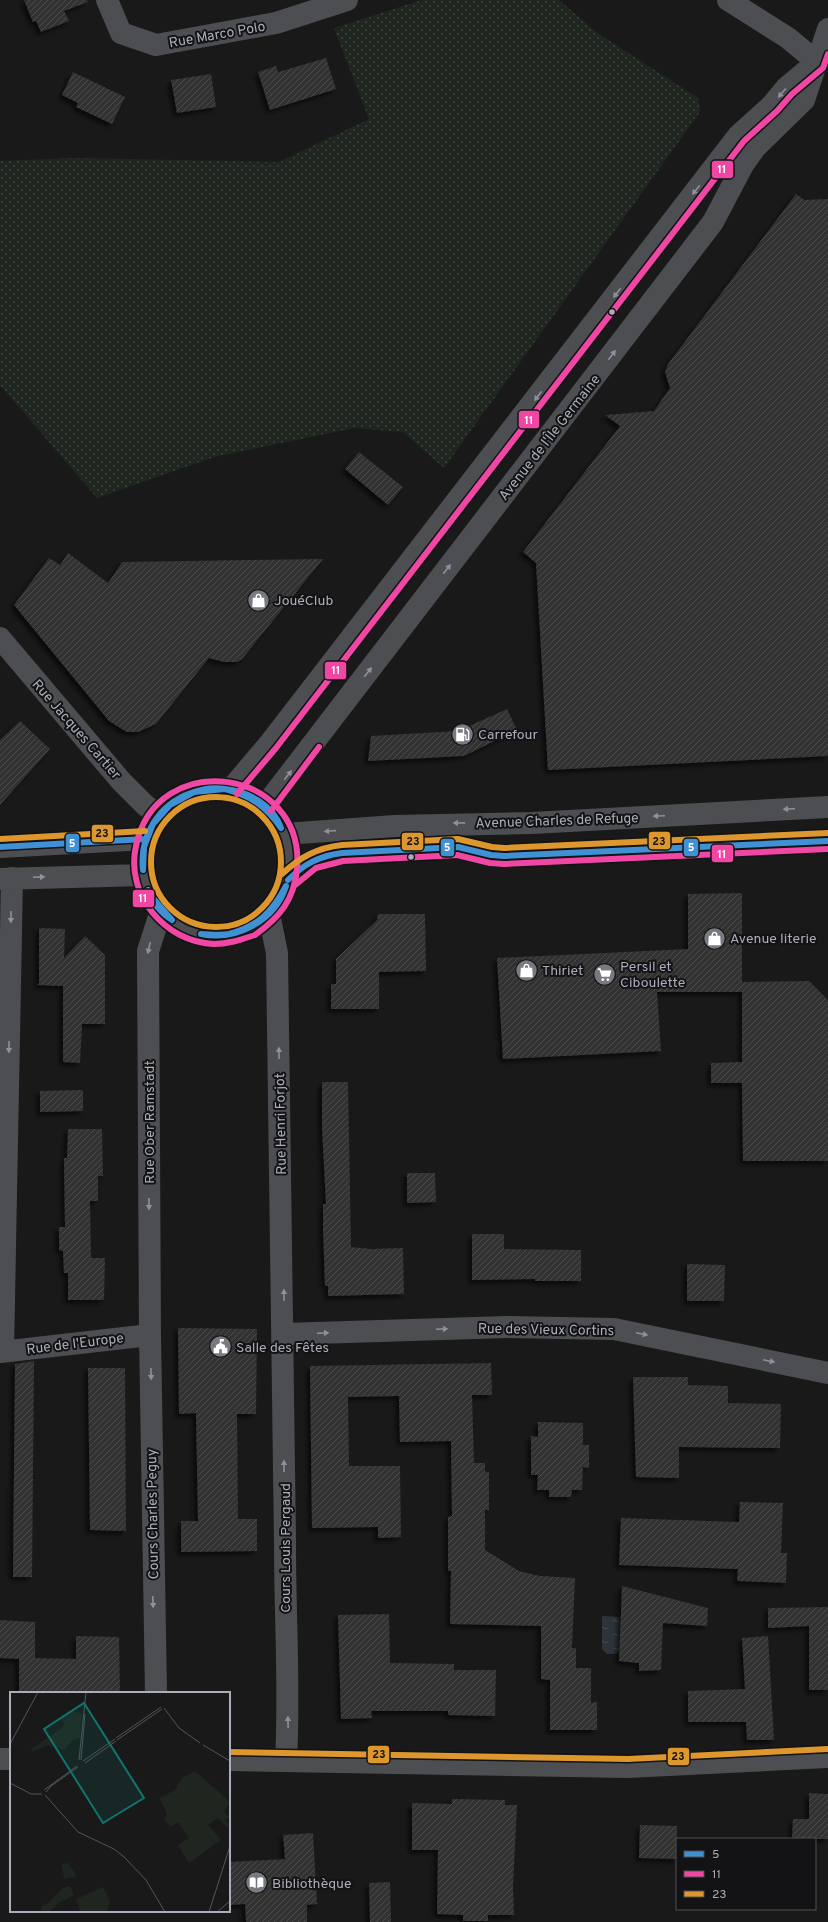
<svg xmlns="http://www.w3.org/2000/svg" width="828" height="1922" viewBox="0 0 828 1922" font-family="Overpass,sans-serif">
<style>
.grass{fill:url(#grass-dots)}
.water{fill:url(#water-ripples)}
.building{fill:url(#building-hatch);filter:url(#shadow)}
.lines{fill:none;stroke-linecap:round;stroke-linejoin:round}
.minor{stroke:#4d4e52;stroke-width:22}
.tertiary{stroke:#4d4e52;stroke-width:22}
.bus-1-casing{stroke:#131315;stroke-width:9}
.bus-2-casing{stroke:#131315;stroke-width:9}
.bus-3-casing{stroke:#131315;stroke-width:9}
.bus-1{stroke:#4090d4;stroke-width:6}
.bus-2{stroke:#f047a5;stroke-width:6}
.bus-3{stroke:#dd972d;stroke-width:6}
.oneway{fill:#8f919a}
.bus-dot{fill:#abaeb9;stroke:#131315;stroke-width:1.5}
.labels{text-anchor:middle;stroke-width:4;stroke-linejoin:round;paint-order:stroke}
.street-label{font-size:14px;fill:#abaeb9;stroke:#131315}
.poi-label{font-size:14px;fill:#abaeb9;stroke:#131315;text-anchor:start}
.inset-road{fill:none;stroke:#535559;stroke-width:1}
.view{fill:#0f766e;fill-opacity:0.15;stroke:#0f766e;stroke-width:2}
.inset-edge{fill:none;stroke:#abaeb9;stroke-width:2}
.line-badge{stroke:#131315;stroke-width:1.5}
.badge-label{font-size:11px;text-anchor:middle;font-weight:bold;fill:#fff}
.pale-badge-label{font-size:11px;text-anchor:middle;font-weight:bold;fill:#111}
</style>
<defs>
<pattern id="grass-dots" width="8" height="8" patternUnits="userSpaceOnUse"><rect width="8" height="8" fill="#1f2620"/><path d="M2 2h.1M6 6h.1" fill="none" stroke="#3d433e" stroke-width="1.8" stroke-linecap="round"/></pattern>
<pattern id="water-ripples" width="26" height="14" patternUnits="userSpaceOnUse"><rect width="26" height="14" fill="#2c333a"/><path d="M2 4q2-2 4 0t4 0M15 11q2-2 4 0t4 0" fill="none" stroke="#484e54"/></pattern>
<pattern id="building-hatch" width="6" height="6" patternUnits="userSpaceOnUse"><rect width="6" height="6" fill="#313131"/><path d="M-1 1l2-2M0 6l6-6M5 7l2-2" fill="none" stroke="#4c4c4d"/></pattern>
<filter id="shadow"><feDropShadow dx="-3.5" dy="3.5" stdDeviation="2" flood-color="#0009"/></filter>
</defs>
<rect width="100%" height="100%" fill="#191919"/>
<path class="grass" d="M422,0h137l37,32 102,66 2,14 -256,356 -41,-36 -49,-4 -140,29 -117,41 -97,-113v-224l75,-3 204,4 90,-43 -35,-91z"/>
<path class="water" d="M602,1616l18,1 -1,35 -4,2h-8l-5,-5z"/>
<path class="building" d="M24,0h63l1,2 -24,9 5,10 -28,11 -5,-11 -3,1z
M326,58l10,31 -66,21 -12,-38 18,-6 2,6z
M73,72l52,25 -13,27 -36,-17 2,-4 -16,-8z
M211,74l5,33 -39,6 -6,-33z
M796,194l8,6 24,-1v557l-280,14 -12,-207 -13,-11 97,-126 -15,-11 49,-4 16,-23 -5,-16 3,-8z
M359,452l44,35 -15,18 -43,-36z
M68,553l40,30 14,-21 201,-3 -81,100 -5,3h-13l-15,-4 -53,66 -18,8h-11l-18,-11 -95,-116 35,-47 11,7z
M507,709l10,21 -53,26 -96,5 3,-25 87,-5z
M20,721l30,28 -50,56v-65z
M742,893v89l67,-1 19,19v161h-85l-1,-78h-31v-20l31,-1v-70h-85l4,59 -158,8 -6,-101 191,-9v-55z
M378,914h47l1,57 -47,1v37h-48v-25h5v-25l41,-39z
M39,928l26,1 -1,29 21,-22 20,19v69h-23l-2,39 -17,-1v-76l-26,-1 2,-2z
M322,1082h26l3,165 21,2 31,-1 1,46 -76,2v-10h-3l-2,-58v-24h3l-4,-76z
M83,1090v21l-43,1v-21z
M68,1129h34l1,47h-5v25h-8l1,57h14l-1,42h-36v-27h-4l-1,-22 -4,-1v-23h6l-1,-69h3z
M407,1173h28l1,29 -29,1z
M472,1234h32v15l77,1v31h-46v-2l-63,1z
M687,1264l38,1 -1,36h-37z
M178,1328l79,1 -1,85h-19l1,105h19v32l-76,1v-31h17l-2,-108 -17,1z
M34,1361l-2,216h-19l2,-213z
M491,1363l1,32h-20l2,68h11v9h4v38h-4v40l34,21 21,5 35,2 -3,70h4v20h15v35l6,-1v28h-47v-50l-9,-1v-53l-91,-2 1,-53h-3v-54l4,-1 -1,-75 -51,1 -1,-46 -51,1 1,69h51l1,71 -23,1v-11l-66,1 -2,-162z
M88,1368h37l1,163 -36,-1z
M633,1377h55v8l40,1v17l53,1 -1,44 -101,-1v31l-43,-1z
M538,1422l45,1v22h6v23l-6,-1 -1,23h-10l-1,7h-22v-7h-12l1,-15h-7v-39l7,1z
M740,1502l43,1 -2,50h6l-1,30 -49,-2 1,-12 -119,-4 2,-47 118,4z
M622,1586l86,22 -1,18 -44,-3 -2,47 -22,1v-8l-20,-2z
M828,1607v83h-19v-64l-41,2v-20z
M389,1614l1,49 64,1v6h42l-1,46 -47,-1v-4h-77l1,7 -31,1 -3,-104z
M0,1620l35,2v36l41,1v-23l43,1 1,56h-101v-34l-19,-1z
M768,1636l6,104h-27l-1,-18h-58v-31l57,-2 -3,-51z
M809,1793l19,1v45h-36l1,-20h16z
M452,1799l53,1v5h12l-4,81 1,29h-26v6h-25v-6l-26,-1 1,-64h-26v-47l40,1z
M640,1825l37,1v33l-38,-1z
M313,1833l4,71 -10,1v17h-61l-1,-18 -16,1v-43l56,-3 -2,-24z
M390,1882l1,40h-21l-1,-39z"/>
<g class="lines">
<path class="minor" d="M107,0l14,33 35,12 120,-22 71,-23
M728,0l60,38 29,24
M0,638l121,143 24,24 13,10
M269,914l8,39c4,197 7,395 8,593 0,72 5,144 1,215
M284,1334l223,-7 107,2 214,44
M0,1352l150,-17
M3,1352l9,-474
M156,1693l-6,-358 -2,-384 13,-40
M0,1759h11
M229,1760l399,7 200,-10"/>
<path class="tertiary" d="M142 862a74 74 0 1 1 148 0a74 74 0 1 1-148 0Z
M231,789l39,-46 468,-607 34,-31 14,-17 31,-26 11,-33
M265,806l448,-584 30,-57 12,-17 49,-48 13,-39
M285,834l110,-8 137,-3 296,-16
M0,847l145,-8
M0,879l143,-4
M288,880c18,-19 28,-24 54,-27l116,-6 33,8 13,1 324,-15"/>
<defs>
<path id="bus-1" d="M225,789c25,6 41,17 56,39
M225,789c22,2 48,16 56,39
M0,847l145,-8
M143,870c-4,-34 16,-66 48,-77 11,-4 23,-6 34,-4
M143,870l1,-23 9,-23 17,-19 24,-13 31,-3
M288,880c16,-16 31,-24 54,-27l116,-6 33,8 13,1 324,-15
M148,890l3,6 21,24
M148,890c3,11 14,24 24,30
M201,934c8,0 19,2 28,0 30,-8 43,-22 57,-48
M201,934c35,7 74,-13 85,-48"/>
<path id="bus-2" d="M237,794l39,-46 468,-607 33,-30 15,-17 31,-26 5,-14
M271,811l48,-64
M294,886l22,-18 27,-7 114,-6 33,8 14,1 324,-15
M252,936c-12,4 -24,8 -38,8 -49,-2 -89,-49 -78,-98 20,-99 170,-79 161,23 -3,31 -17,48 -42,66"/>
<path id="bus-3" d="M151 862a65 65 0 1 1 130 0a65 65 0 1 1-130 0Z
M0,839l145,-8
M282,874c18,-17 35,-26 60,-29l116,-6 34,8 12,1 324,-15
M229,1752l399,7 200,-10"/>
</defs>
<use href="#bus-1" class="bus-1-casing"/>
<use href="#bus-2" class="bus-2-casing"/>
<use href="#bus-3" class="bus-3-casing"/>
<use href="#bus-1" class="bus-1"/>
<use href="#bus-2" class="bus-2"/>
<use href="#bus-3" class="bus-3"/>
</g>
<defs><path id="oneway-solid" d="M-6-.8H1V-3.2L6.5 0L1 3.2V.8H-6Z"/></defs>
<g class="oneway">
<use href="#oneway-solid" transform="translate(782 93) rotate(130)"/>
<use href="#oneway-solid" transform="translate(696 190) rotate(128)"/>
<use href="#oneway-solid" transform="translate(617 293) rotate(128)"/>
<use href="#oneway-solid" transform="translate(612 355) rotate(-53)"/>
<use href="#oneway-solid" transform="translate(538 396) rotate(127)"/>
<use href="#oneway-solid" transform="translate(447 569) rotate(-52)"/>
<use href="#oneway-solid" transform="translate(368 672) rotate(-52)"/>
<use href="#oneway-solid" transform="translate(288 775) rotate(-52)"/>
<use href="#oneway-solid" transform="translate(789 809) rotate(177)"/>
<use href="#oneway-solid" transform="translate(659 816) rotate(177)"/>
<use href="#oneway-solid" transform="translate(459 823) rotate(179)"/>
<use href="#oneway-solid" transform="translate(330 831) rotate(176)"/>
<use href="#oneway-solid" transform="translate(39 877) rotate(-2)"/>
<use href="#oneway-solid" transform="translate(11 917) rotate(91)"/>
<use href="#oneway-solid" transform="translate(149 948) rotate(102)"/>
<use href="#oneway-solid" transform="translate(9 1047) rotate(91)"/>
<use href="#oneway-solid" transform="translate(279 1053) rotate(-91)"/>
<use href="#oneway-solid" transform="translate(149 1204) rotate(90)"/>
<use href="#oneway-solid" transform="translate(284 1295) rotate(-91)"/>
<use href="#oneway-solid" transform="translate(442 1329) rotate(-2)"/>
<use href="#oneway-solid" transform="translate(323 1333) rotate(-2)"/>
<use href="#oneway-solid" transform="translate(642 1334) rotate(12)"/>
<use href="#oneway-solid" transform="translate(769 1361) rotate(12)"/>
<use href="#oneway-solid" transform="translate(151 1374) rotate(89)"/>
<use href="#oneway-solid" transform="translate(284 1466) rotate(-90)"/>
<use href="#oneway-solid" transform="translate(153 1602) rotate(88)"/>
<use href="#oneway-solid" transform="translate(288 1722) rotate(-91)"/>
</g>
<defs>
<symbol id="shop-disc" viewBox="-11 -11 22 22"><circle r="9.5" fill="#787a81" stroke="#131315"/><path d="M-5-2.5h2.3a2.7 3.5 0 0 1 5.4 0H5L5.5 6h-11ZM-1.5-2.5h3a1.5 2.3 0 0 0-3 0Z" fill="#fff"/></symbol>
<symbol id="fuel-disc" viewBox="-11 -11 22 22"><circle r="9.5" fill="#787a81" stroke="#131315"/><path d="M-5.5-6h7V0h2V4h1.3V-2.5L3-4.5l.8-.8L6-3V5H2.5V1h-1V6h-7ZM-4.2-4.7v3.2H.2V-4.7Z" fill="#fff"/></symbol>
<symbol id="supermarket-disc" viewBox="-11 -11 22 22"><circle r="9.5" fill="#787a81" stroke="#131315"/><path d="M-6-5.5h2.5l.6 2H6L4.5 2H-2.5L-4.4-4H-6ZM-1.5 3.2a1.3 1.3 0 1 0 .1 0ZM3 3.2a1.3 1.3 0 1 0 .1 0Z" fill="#fff"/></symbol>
<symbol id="civic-disc" viewBox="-11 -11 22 22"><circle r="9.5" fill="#787a81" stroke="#131315"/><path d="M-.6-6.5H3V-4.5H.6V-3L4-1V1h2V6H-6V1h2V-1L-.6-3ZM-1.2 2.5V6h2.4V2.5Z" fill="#fff"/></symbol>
<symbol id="library-disc" viewBox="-11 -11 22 22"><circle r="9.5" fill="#787a81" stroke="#131315"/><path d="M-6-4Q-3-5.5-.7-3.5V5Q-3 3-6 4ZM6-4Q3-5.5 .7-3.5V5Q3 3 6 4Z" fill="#fff"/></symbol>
</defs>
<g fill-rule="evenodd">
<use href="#shop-disc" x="246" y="588" width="25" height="25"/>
<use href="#fuel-disc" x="450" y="722" width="25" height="25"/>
<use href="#shop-disc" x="702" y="926" width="25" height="25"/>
<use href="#shop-disc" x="514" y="958" width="25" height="25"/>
<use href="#supermarket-disc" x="592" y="962" width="25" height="25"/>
<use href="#civic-disc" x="208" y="1334" width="25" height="25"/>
<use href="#library-disc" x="244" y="1870" width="25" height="25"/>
</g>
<g class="bus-dot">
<circle cx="612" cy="312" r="3.5"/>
<circle cx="411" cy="857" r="3.5"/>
</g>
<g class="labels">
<g class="street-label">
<text transform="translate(217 34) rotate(-10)" y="5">Rue Marco Polo</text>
<text transform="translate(549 437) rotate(-52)" y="5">Avenue de l'Île Germaine</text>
<text transform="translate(77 729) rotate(49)" y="5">Rue Jacques Cartier</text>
<text transform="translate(557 820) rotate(-2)" y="5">Avenue Charles de Refuge</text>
<text transform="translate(149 1122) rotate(-90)" y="5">Rue Ober Ramstadt</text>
<text transform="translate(280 1124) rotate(-91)" y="5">Rue Henri Forjot</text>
<text transform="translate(546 1329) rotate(1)" y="5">Rue des Vieux Cortins</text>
<text transform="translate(75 1343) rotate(-7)" y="5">Rue de l'Europe</text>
<text transform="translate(152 1514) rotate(-91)" y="5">Cours Charles Peguy</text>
<text transform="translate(285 1548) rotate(-90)" y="5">Cours Louis Pergaud</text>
</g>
<g class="poi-label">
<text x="274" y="605">JouéClub</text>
<text x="478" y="739">Carrefour</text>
<text x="730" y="943">Avenue literie</text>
<text x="620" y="971">Persil et<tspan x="620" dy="16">Ciboulette</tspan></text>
<text x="542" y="975">Thiriet</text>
<text x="236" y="1352">Salle des Fêtes</text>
<text x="272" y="1888">Bibliothèque</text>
</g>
</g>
<g transform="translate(10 1692)">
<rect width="220" height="220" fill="#191919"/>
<path d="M58,19l14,2 -2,25 -6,1 -10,11 -17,-5 -14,7 -2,-3 31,-21 3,-5 -4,-3z" fill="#1f2620"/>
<path d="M58,171l8,12 -1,2 -11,2 -2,-15zM60,194l4,9 -14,7 -11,10h-8l1,-7 5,-1 16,-16zM93,195l7,14 -3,11h-27l-4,-13z" fill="#1f2620"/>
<path d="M193,137l12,15 -26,19 -11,-18z" fill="#1f2620"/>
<path d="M185,79l35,31 -6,10 6,6 -6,1 5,6 -2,2 -9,-9 -10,7 13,15 -6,4 -12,-15 -14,9 -11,-16 -8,5 -6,-9 3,-2 -2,-7 -6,-11 16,-8 7,-12z" fill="#1f2620"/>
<path class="inset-road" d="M154,16l15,20 21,15M106,46l45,-31M107,48l45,-31M0,52l28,-52M193,53l27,16M69,68l7,-68M71,68l4,-46M73,69l32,-22M75,71l31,-22M0,91l21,11h11M34,98l33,-24M36,100l5,-6 27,-19M35,103l33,37 36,17 10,8 22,23 19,32M199,220l21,-66M207,220l13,-11"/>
<path class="view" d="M74,11l60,95 -41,25 -59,-94z"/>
<rect width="220" height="220" class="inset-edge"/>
</g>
<g class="line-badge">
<rect x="711" y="160" width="23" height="19" rx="4" fill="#f047a5"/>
<rect x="518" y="410" width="22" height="19" rx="4" fill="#f047a5"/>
<rect x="324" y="661" width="23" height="19" rx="4" fill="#f047a5"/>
<rect x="91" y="824" width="23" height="19" rx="4" fill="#dd972d"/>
<rect x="648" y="831" width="23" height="19" rx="4" fill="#dd972d"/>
<rect x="401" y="832" width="23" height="19" rx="4" fill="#dd972d"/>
<rect x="65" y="833" width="15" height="20" rx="4" fill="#4090d4"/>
<rect x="683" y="838" width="16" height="19" rx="4" fill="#4090d4"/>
<rect x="440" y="838" width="15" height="19" rx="4" fill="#4090d4"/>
<rect x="711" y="844" width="23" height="19" rx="4" fill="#f047a5"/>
<rect x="132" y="889" width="23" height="19" rx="4" fill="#f047a5"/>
<rect x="367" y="1745" width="23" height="19" rx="4" fill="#dd972d"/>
<rect x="667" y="1747" width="23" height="19" rx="4" fill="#dd972d"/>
</g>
<g class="badge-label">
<text x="722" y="173">11</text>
<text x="529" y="424">11</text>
<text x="336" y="674">11</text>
<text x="72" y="847">5</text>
<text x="691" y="851">5</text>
<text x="447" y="851">5</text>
<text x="722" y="858">11</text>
<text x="143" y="902">11</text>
</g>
<g class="pale-badge-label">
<text x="102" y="837">23</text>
<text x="659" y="845">23</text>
<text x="413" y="845">23</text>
<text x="379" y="1758">23</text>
<text x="678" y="1760">23</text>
</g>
<rect x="676" y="1838" width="140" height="72" fill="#131315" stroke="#505157"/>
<rect x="684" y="1851" width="20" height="6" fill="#4090d4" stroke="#505157"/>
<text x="712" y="1858" font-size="12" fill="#abaeb9">5</text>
<rect x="684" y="1871" width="20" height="6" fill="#f047a5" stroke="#505157"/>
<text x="712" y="1878" font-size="12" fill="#abaeb9">11</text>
<rect x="684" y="1891" width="20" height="6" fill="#dd972d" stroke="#505157"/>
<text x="712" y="1898" font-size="12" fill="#abaeb9">23</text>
</svg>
